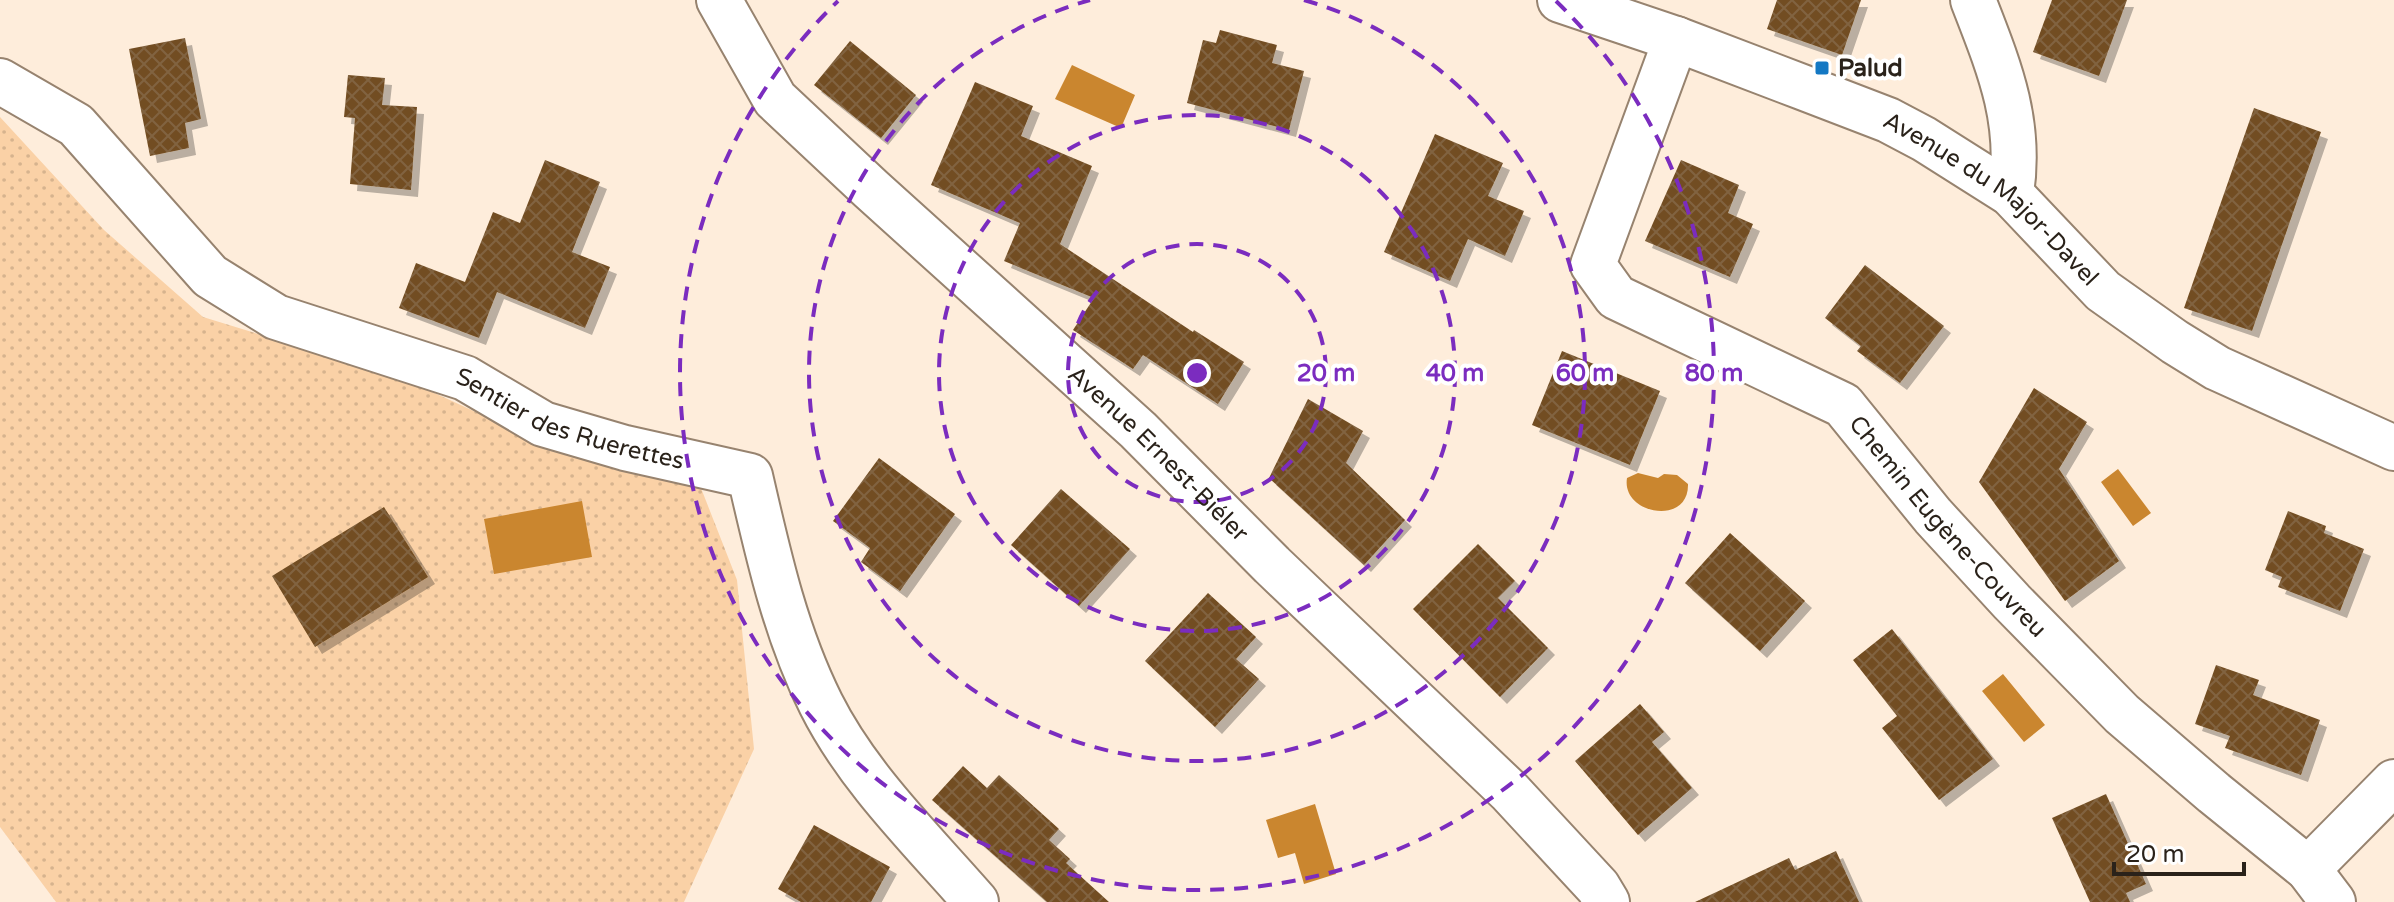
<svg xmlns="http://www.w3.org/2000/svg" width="2394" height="902" viewBox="0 0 2394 902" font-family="'Varela Round',sans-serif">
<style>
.grass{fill:url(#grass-dots)}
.water{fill:#ca862f}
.building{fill:url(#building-cross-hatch);filter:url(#shadow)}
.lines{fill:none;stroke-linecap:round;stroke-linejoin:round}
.minor-casing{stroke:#97836f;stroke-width:48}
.minor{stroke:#fff;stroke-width:44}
.ring{fill:none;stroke:#7b2cbf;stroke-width:4;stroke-dasharray:14 10}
.poi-dot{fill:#1478c3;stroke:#fff;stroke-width:3}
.labels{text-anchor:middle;stroke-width:8;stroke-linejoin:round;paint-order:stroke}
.poi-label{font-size:24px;font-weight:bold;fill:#2a221a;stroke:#fff;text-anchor:start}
.street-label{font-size:24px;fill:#2a221a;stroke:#fff}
.centre{fill:#7b2cbf;stroke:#fff;stroke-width:4}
.ring-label{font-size:24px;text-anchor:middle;font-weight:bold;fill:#7b2cbf;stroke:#fff;stroke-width:8;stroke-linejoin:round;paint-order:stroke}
</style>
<defs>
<pattern id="grass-dots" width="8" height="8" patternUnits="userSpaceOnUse" patternTransform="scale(2)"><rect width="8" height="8" fill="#fad1a6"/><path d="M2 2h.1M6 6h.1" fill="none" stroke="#d6b38e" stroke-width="1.8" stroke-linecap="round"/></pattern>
<pattern id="building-cross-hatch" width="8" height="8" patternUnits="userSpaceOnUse" patternTransform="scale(2)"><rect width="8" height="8" fill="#724d22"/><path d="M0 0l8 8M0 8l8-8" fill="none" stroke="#816340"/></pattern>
<filter id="shadow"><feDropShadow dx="7" dy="7" stdDeviation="0" flood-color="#0004"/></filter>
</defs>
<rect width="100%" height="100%" fill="#feeddb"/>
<path class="grass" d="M0,117l104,113 99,87 199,61 113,52 184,53 38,97 17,169 -70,153h-628l-56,-75z"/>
<path class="water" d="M1072,65l63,30 -14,33 -66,-29z
M2118,469l33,44 -18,13 -32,-44z
M1638,473l20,5 6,-4 13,1 11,9c1,43 -67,30 -61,-6z
M582,501l10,56 -98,17 -10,-55z
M2003,674l42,51 -21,17 -42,-51z
M1315,804l21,70 -32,10 -9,-31 -17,5 -12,-38z"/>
<path class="building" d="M1777,0h84l-19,55 -75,-26z
M2052,0h75l-28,76 -66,-24z
M1220,30l57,15 -5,18 32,8 -15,59 -102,-27 16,-63 13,3z
M185,38l16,81 -16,4 4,25 -39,8 -21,-107z
M850,41l66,54 -35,43 -67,-53z
M348,75l37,3 -3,27 35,2 -6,83 -61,-6 5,-66 -11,-1z
M975,82l58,24 -12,30 71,30 -32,78 133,88 1,-2 50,32 -26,42 -75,-49 -10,14 -60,-39 21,-32 -90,-37 16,-38 -89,-38z
M2254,108l67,24 -69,199 -68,-23z
M1435,134l68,29 -15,33 36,15 -19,45 -37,-17 -18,42 -66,-29z
M545,160l55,22 -28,70 38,15 -25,61 -88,-36 -18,46 -80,-30 17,-45 49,19 28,-70 27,11z
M1681,160l58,25 -11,28 25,11 -23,53 -85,-36z
M1865,265l79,61 -44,57 -43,-32 4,-5 -36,-28z
M1562,351l98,40 -30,74 -98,-40z
M2034,388l53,34 -28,47 60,92 -54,40 -86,-119z
M1308,399l55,32 -17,32 59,57 -41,45 -95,-87z
M879,458l76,56 -55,77 -39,-29 9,-14 -37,-27z
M1061,489l69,60 -51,57 -68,-61z
M384,507l44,70 -113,70 -43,-71z
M2288,511l38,15 -2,7 40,16 -24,62 -62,-24 4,-10 -17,-7z
M1730,533l75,68 -45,50 -75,-68z
M1478,544l37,37 -17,17 50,50 -48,49 -87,-88z
M1208,593l48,44 -20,22 23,20 -44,48 -70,-66z
M1892,629l101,130 -54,41 -57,-72 15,-12 -44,-56z
M2216,665l43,15 -6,15 67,25 -19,55 -76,-27 5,-12 -35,-12z
M1640,704l24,28 -12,10 40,46 -54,47 -63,-74z
M963,766l24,22 12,-13 60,54 -10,11 21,19 -4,4 43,39h-62l-115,-102z
M2106,794l40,90 -20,9 4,9h-40l-38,-84z
M814,825l76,42 -19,35h-70l-23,-13z
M1836,851l23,51h-164l94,-44 6,12z"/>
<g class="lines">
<defs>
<g id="minor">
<path id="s1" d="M719,0l56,99 96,90 267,241 134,135 238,227 88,95 9,15"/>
<path id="s2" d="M1560,0l116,39 126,48 86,33 36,19 87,55 92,97 72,51 42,26 177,80"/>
<path d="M1973,0c26,67 49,121 38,194"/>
<path id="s3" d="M1676,39l-83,226 23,32 227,108 90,111 79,86 110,112 92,79 94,76 25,33"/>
<path id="s4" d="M0,81l76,44 134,151 66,41 189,61 78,46 82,24 125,28c18,78 35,156 71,228 37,74 101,136 155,198"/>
<path d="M2308,869l86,-87"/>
</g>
</defs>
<use href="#minor" class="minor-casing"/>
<use href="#minor" class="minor"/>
</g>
<g class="ring">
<circle cx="1197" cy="373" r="129"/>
<circle cx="1197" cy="373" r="258"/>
<path d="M1304 0A388 388 0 1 1 1090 0"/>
<path d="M1556 1A517 517 0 1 1 838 1"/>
</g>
<rect class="poi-dot" x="1814" y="60" width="16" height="16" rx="4"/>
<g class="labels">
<g class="poi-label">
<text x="1838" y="76">Palud</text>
</g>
<g class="street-label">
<text dy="8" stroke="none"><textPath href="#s2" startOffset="480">Avenue du Major-Davel</textPath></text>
<text dy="8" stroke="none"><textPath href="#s4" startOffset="680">Sentier des Ruerettes</textPath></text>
<text dy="8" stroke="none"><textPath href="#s1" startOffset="636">Avenue Ernest-Biéler</textPath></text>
<text dy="8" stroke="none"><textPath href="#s3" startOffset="692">Chemin Eugène-Couvreu</textPath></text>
</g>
</g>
<circle cx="1197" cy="373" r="12" class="centre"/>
<g class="ring-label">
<text x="1326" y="381">20 m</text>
<text x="1455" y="381">40 m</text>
<text x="1585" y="381">60 m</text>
<text x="1714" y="381">80 m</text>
</g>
<path d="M2114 862v12h130v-12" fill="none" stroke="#2a221a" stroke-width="4"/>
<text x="2126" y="862" font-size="24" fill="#2a221a" stroke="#ffffff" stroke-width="6" paint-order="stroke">20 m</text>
</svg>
